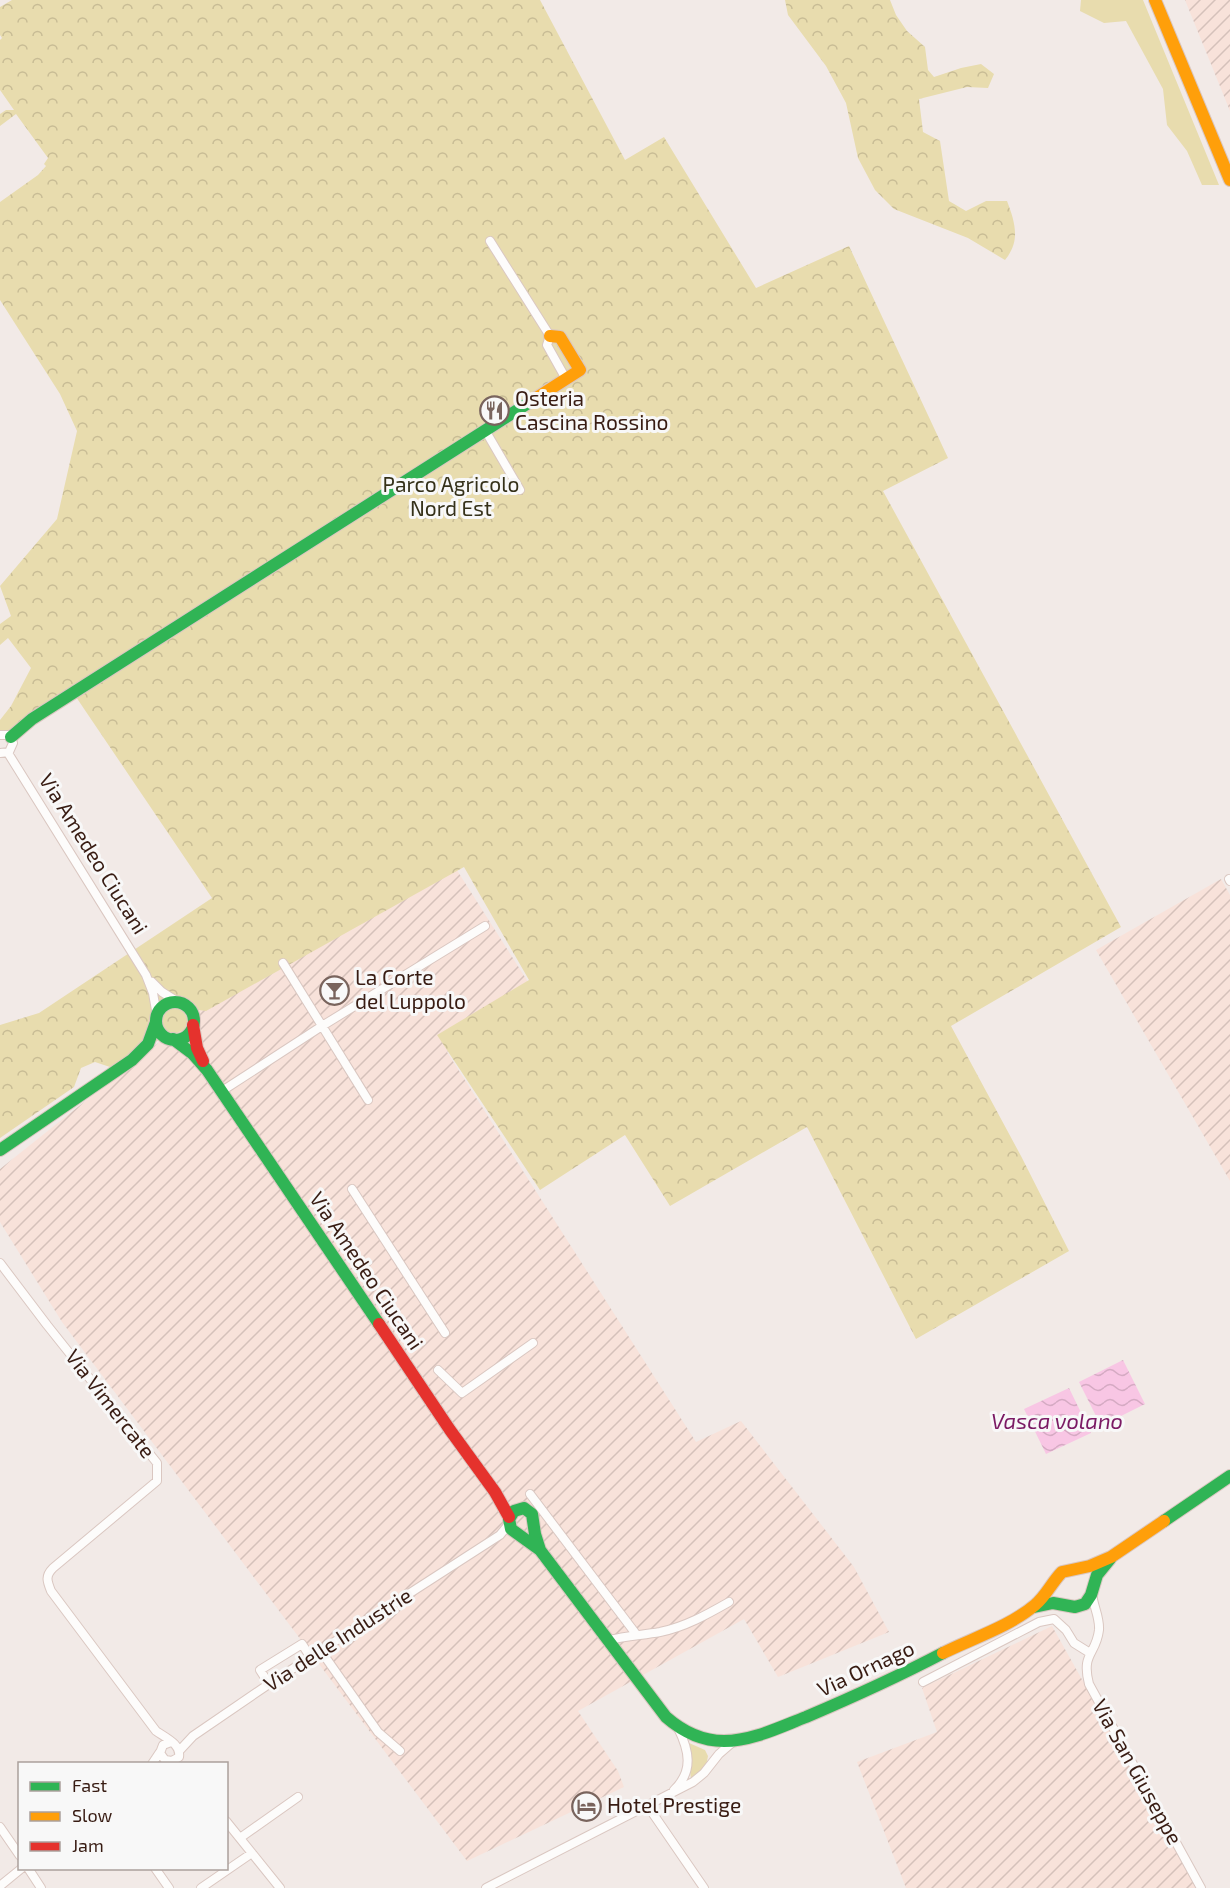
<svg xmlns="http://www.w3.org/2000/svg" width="1230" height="1888" viewBox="0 0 1230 1888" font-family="'Exo 2',sans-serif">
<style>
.industrial{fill:url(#industrial-furrows)}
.green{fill:#e8dcae}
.forest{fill:url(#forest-crowns)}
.water{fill:url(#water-waves)}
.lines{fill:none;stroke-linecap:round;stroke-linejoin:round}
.street-casing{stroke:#dac7c1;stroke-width:10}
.fast-casing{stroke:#dac7c1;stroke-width:14}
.slow-casing{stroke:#dac7c1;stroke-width:14}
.jam-casing{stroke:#dac7c1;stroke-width:14}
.street{stroke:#fdfcfb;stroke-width:8}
.fast{stroke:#30b455;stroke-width:12}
.slow{stroke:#ff9f0a;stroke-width:12}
.jam{stroke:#e5322d;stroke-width:12}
.labels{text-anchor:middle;stroke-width:6;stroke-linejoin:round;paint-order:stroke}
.poi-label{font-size:21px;fill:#381c13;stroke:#f8f8f8;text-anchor:start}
.park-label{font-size:21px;fill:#353119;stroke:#f8f8f8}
.street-label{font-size:21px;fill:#381c13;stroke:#f8f8f8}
.water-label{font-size:22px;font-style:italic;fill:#7b1a64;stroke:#f8f8f8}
</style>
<defs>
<pattern id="industrial-furrows" width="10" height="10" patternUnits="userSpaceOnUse" patternTransform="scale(1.5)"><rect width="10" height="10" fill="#f8e2da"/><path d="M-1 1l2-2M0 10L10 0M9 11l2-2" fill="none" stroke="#d5c1ba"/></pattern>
<pattern id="forest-crowns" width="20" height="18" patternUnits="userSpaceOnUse" patternTransform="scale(1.5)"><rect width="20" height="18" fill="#e8dcae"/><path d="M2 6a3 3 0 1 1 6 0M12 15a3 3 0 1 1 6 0" fill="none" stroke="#c8bc95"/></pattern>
<pattern id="water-waves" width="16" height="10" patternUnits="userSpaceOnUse" patternTransform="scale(1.5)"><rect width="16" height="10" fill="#f8c6e4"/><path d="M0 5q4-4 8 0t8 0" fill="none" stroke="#d5aac3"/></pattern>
</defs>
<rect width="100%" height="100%" fill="#f2eae7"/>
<path class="industrial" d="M1185,0h45v111z
M446,853l91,143 -90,56 249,390 45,-21 113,146 35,65 -111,45 -34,-58 -166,92 40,60 6,16 -157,74 -405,-539 -62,-100v-53l201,-160z
M1221,879l9,16v286l-134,-231z
M1052,1626l147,262h-293l-49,-126 80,-30 -15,-44z"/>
<path class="green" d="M1081,0h62l76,185h-17l-15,-34 -20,-26 -4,-36 -37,-68 -22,2 -24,-12z
M183,1010l5,10 -3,9 -10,5 -9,-3z
M689,1743l16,7 3,6 -2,10 -15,13 -1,-8 2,-13z"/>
<path class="forest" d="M12,0h528l85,160 39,-23 92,151 93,-42 99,212 -65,33 238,436 -170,99 70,130 48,95 -153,88 -109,-212 -137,79 -45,-71 -85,55 -103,-155 92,-55 -65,-113 -258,144 -15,-2 -10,4 -6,18 -65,36 -15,-5 -14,6 -7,19 -74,51v-113l39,-12 173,-115 -138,-204 -74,43v-17l11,-14 20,-38 -23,-30 -8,7v-21l11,-8 -11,-30 57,-67 20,-88 -17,-37 -60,-94v-98l38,-27 8,-9 -2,-2 4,-6 -32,-44 -16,12v-12l6,-4h8l-14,-20v-50l2,-2 -2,-3v-28z
M785,0h105l6,15 11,16 18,16 3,23 6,7 27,-9 20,-4 13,10 -6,14 -21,-1 -48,12 4,33 17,9 9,60 17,10 20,-10h21c8,21 14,40 -2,59l-37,-22 -74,-29 -19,-19 -17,-32 -12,-55 -20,-37 -38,-51z"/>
<path class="water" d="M1123,1360l22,44 -44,22 -22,-44z
M1069,1388l22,45 -45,21 -22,-45z"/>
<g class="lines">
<defs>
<path id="street" d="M490,241l60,95 -3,9 19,34
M485,430l35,60
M0,735h8l5,8 -4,9 -9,1
M8,753l138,222 7,18 4,23
M1229,879l1,2
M283,963l85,137
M152,982l10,10 16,10
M222,1091l100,-65 163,-100
M352,1189l93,144
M0,1263l47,62 110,138v18l-104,87c-8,8 -6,13 -2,23l105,140c10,7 25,13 23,26l-12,7
M438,1370l24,23 71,-50
M530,1494l106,140
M1092,1593c1,13 8,24 7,37 -3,25 -18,23 -10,54l112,204
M609,1640c17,-4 34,-5 51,-8 25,-5 48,-18 69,-30
M321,1651l57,81 22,19
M923,1682l116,-60 15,-3 12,11 8,13 16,10
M269,1684l-9,-14 42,-26 9,14
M171,1742l-8,3 -3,8 5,7 7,1
M180,1750l13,-14 76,-52 231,-149 9,-11
M152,1764l8,-12
M674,1790c20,-19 15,-40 4,-62
M647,1805l57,83
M226,1821l54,67
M0,1827l20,29
M240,1838l58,-41
M28,1868l13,20
M155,1868l14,20
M0,1886l22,-18
M201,1888l51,-35
M486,1888l207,-106 11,-9 15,-19 15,-13"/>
<path id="fast" d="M11,737l21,-18 498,-317
M156 1021a19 19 0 1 1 38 0a19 19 0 1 1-38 0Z
M173,1039l20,15 14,16 172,254
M0,1150l132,-90 16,-16 8,-22
M1164,1521l66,-45
M540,1550l-5,-16 -3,-20 -8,-6 -10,3 -5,8 2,10 29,21 126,167c16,14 36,24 58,24 28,0 56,-14 82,-24 47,-20 93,-41 137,-64
M1034,1607l19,-4 22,4 10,-3 6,-9 6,-20 13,-16"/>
<path id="slow" d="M1155,0l75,180
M530,402l50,-32 -20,-33 -10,-1
M943,1653c30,-15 66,-26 92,-48 11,-9 17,-23 27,-33l28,-6 21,-9 53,-36"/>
<path id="jam" d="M193,1025l4,23 6,13
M379,1324l71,106 45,62 14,25"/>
</defs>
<use href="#street" class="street-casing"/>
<use href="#fast" class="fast-casing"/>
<use href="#slow" class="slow-casing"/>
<use href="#jam" class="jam-casing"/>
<use href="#street" class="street"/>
<use href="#fast" class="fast"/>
<use href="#slow" class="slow"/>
<use href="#jam" class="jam"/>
</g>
<defs>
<symbol id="restaurant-ring" viewBox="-11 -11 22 22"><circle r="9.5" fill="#f8f8f8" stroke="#79645d" stroke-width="1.5"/><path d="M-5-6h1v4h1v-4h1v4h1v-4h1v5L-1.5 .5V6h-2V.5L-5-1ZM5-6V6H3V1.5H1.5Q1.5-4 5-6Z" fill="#79645d"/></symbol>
<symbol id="bar-ring" viewBox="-11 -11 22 22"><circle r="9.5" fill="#f8f8f8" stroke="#79645d" stroke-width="1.5"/><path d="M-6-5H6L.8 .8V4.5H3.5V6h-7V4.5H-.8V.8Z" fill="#79645d"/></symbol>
<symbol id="hotel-ring" viewBox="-11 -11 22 22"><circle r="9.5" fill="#f8f8f8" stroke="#79645d" stroke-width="1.5"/><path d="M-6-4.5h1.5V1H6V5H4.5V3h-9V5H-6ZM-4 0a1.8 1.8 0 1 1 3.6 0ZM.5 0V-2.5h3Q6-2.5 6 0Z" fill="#79645d"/></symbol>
</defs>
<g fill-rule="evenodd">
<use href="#restaurant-ring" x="478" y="394" width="33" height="33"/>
<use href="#bar-ring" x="318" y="974" width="33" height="33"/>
<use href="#hotel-ring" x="570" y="1790" width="33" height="33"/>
</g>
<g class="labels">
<g class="poi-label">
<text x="515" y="406">Osteria<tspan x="515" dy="24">Cascina Rossino</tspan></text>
<text x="355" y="985">La Corte<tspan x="355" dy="24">del Luppolo</tspan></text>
<text x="607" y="1813">Hotel Prestige</text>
</g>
<g class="park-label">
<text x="451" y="492">Parco Agricolo<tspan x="451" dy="24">Nord Est</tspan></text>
</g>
<g class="street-label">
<text transform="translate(93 854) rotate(58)" y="7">Via Amedeo Ciucani</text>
<text transform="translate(366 1271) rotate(56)" y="7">Via Amedeo Ciucani</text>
<text transform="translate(110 1404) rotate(52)" y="7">Via Vimercate</text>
<text transform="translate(338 1640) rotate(-33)" y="7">Via delle Industrie</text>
<text transform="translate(866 1669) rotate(-25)" y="7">Via Ornago</text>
<text transform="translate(1137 1772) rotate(61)" y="7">Via San Giuseppe</text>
</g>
<g class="water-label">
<text x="1057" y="1429">Vasca volano</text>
</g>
</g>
<rect x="18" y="1762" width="210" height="108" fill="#f8f8f8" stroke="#aba09c" stroke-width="1.5"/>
<rect x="30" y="1782" width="30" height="9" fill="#30b455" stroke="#aba09c" stroke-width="1.5"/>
<text x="72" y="1792" font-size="18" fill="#381c13">Fast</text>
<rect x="30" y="1812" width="30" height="9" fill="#ff9f0a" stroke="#aba09c" stroke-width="1.5"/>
<text x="72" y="1822" font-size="18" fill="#381c13">Slow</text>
<rect x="30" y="1842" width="30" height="9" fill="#e5322d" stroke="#aba09c" stroke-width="1.5"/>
<text x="72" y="1852" font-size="18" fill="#381c13">Jam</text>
</svg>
